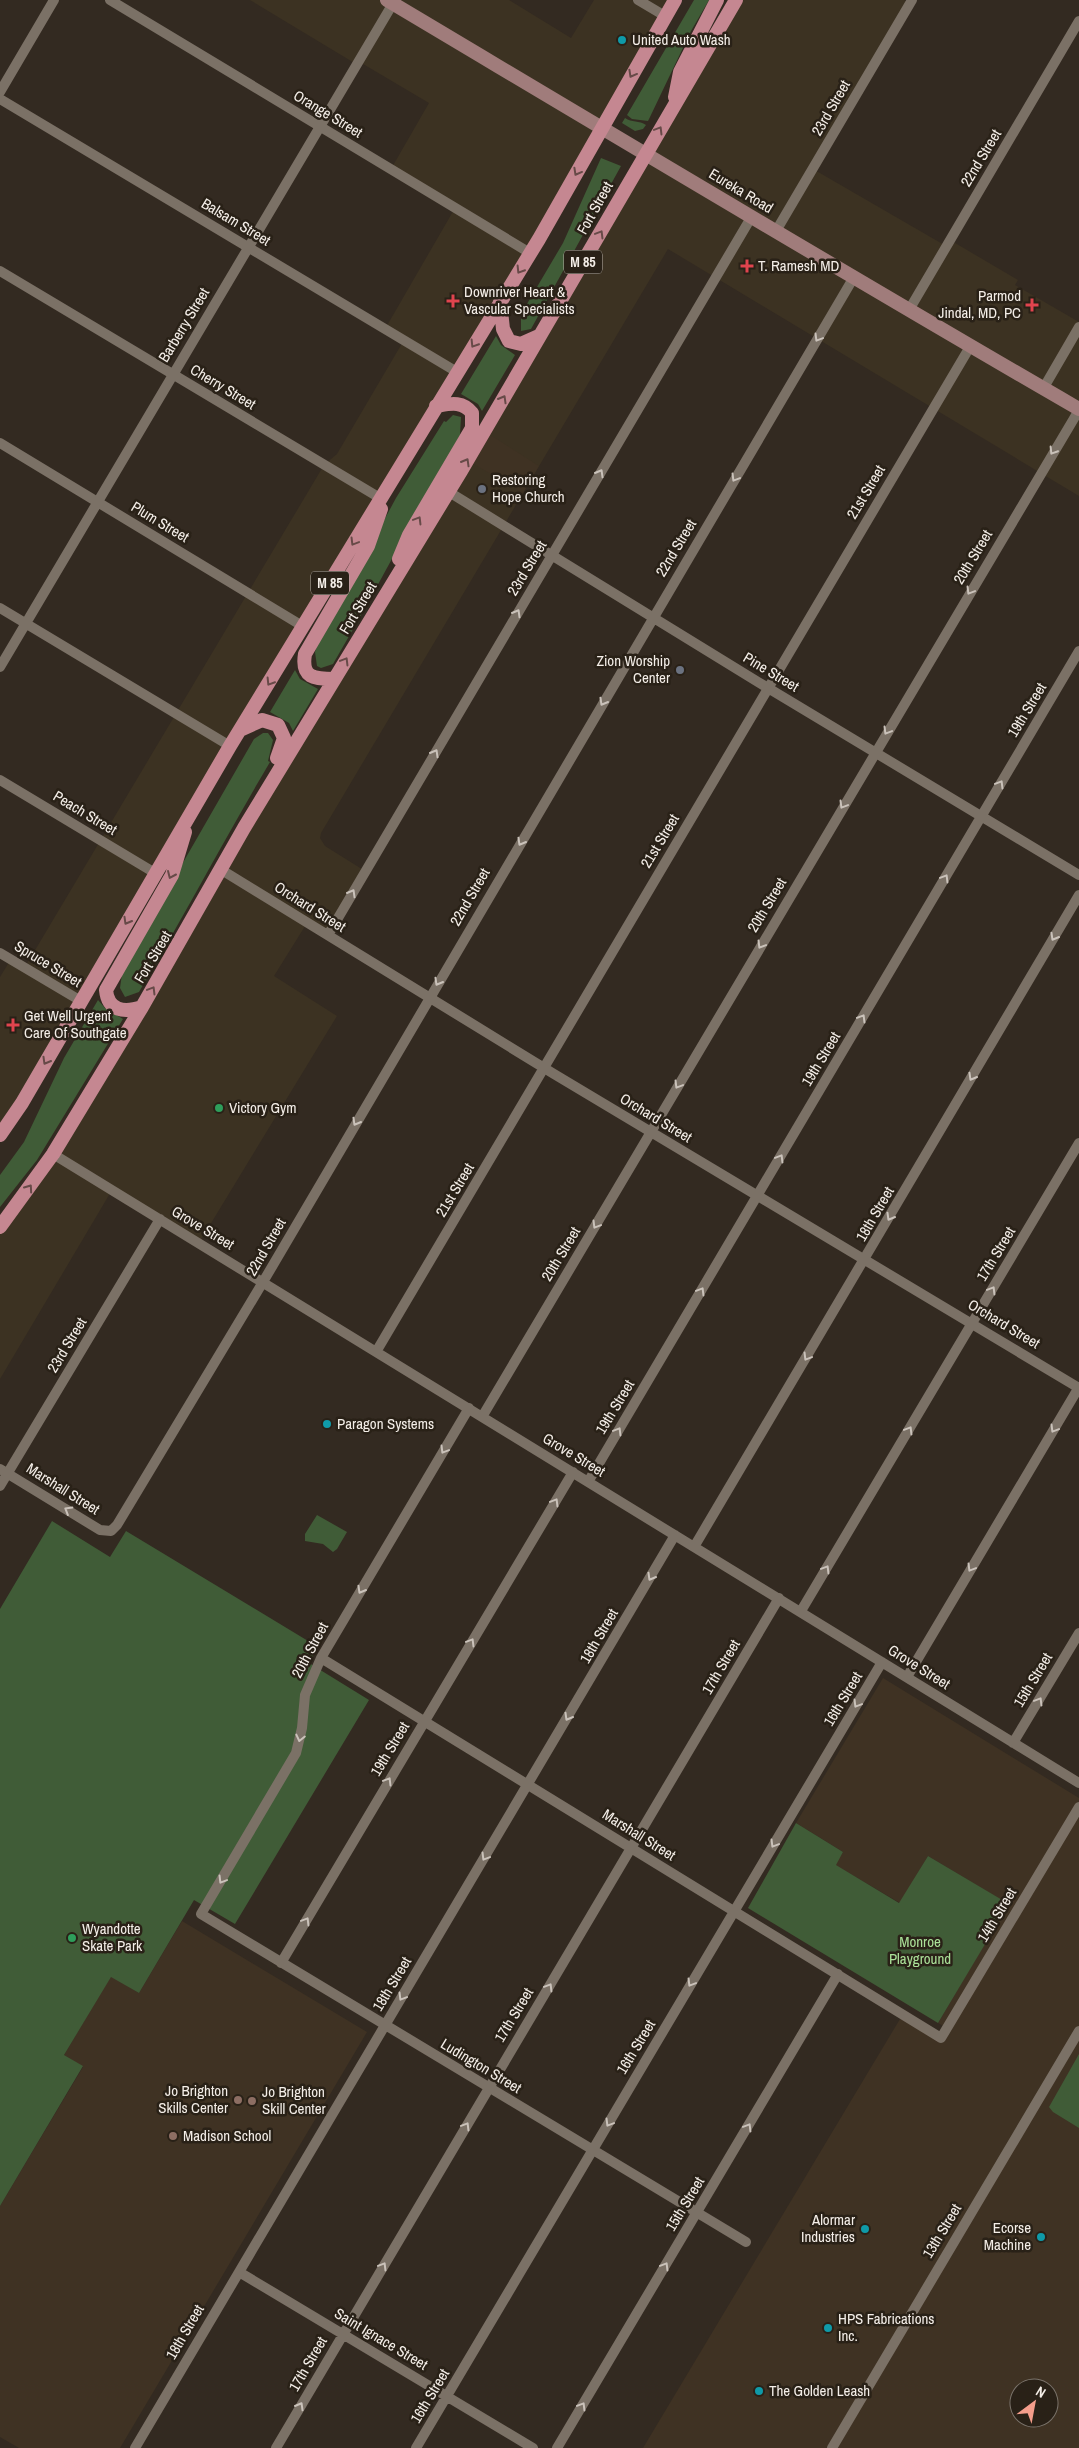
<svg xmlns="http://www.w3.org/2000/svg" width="1079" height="2448" viewBox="0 0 1079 2448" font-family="'Archivo Narrow',sans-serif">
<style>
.commercial{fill:#3c3222}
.built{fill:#3f3223;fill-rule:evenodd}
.green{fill:#405c37}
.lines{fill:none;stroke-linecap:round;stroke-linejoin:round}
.minor{stroke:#7b7166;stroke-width:10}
.secondary{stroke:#a07c7b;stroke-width:14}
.primary{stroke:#c58791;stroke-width:14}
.oneway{stroke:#674a48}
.oneway2{stroke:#cac2ba}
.culture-dot{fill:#0f9aa8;stroke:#292117;stroke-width:2}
.health-dot{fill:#e0444e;stroke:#292117;stroke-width:2}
.worship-dot{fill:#6b7280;stroke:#292117;stroke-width:2}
.leisure-dot{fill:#2e9e5b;stroke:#292117;stroke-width:2}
.education-dot{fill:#8d6e63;stroke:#292117;stroke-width:2}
.labels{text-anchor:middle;stroke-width:5;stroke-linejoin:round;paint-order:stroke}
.shield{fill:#292117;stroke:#b7b0a9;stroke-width:1}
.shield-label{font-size:14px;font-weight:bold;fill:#f4eee8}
.poi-label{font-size:15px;fill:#f4eee8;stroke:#292117;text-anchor:start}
.street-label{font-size:15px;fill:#f4eee8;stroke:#292117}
.park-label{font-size:15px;fill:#aae098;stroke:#292117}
</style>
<rect width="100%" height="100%" fill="#332a21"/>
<path class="commercial" d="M250,0h259l62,38 23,-38h81l-675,1135v-158l11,-18 14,8 299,-502 13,-11 67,-114 -19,-11 70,-121 -64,-39 38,-66 -71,-42 -2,3z
M736,0h168l6,4 -97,165 133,77 4,-6 68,40 -3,5 64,37v174l-411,-247 -347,584 -1,5 5,8 40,25 -37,64 -21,-12 -33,53 63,40 -138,227 -87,-53 -112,189v-152l53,-73z"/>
<path class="built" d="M484,431l55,35 -16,27 -56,-33z
M883,1678l196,120v650h-436l260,-434 38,24 6,-10 -9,-5 70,-119 -80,-48 -28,47 -65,-38 8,-13 -47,-29zM1019,2388h30v30h-30z
M182,1921l185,111 -247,416h-101l-19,-11v-231l83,-139 -19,-12 47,-79 28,17z"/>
<path class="green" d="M694,0h15l-18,31 -41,86 -2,4 -16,-2 -5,-4z
M625,118c7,5 14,2 21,7l-3,4 -8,2 -13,-8z
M601,158l20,8 -90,163 -10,2v-17l42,-71z
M496,336l5,9 14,10 -33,56 -4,-7 -17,-10z
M453,415l8,2 -1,18c-43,76 -83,154 -127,229l-12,4 -4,-2 -2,-14 3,-9 78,-145 48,-77 2,1z
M295,670l5,9 18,10 -25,42 -4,-8 -19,-11z
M263,733h5l5,7 -5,21 2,1c-45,76 -86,154 -131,230l-14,5 -5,-9 3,-21 131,-228z
M98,1000l7,8 18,11 -86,141 -37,47v-32l24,-33 40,-84z
M317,1515l30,17 -10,17 -4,3 -10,-8 -18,-3v-7z
M52,1521l58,36 16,-26 192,116 -9,16 60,37 -134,224 -41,-24 -55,93 -28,-16 -47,78 19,11 -83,140v-597z
M796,1823l47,29 -7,13 63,38 29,-47 81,48 -71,119 -190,-115z
M1079,2054v74l-26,-16 -4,-5z"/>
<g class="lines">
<path class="minor" d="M110,0l420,253
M638,0l27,16
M0,92l54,-92
M0,99l457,273
M776,231l136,-231
M0,271l380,227
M909,310l170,-289
M1043,389l36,-62
M0,443l304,184
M449,492l309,190 321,193
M0,608l230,138
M0,667l395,-667
M0,780l155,93
M220,869l334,205 525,314
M328,935l424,-719
M0,953l81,48
M53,1154l1026,629
M376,1352l595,-1007
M469,1408l-148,250 -16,37 -3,33 -6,25 -95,161 545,328
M482,1417l597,-1007
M0,1469l100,61 11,1 6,-6 146,-243 591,-1005
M588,1482l491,-831
M0,1486l160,-267
M694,1547l385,-652
M801,1611l278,-468
M321,1658l620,380 138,-231
M907,1677l172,-290
M1013,1743l66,-110
M281,1963l292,-491
M239,2272l294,176
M135,2448l540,-913
M276,2448l503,-850
M416,2448l466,-786
M557,2448l281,-474
M832,2448l247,-417"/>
<path class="secondary" d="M387,0c230,137 460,275 692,409"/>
<path class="primary" d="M675,97l5,-25 37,-72
M500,302l3,27 6,12 12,3 18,-8
M399,559l10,-24 63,-107v-15c-10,-13 -23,-9 -36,-7
M334,679c-20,0 -33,-1 -29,-25l63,-108 13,-37
M242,729l20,-9 16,5 6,13 -7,20
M142,1007c-18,6 -34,4 -36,-17l66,-115 13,-43
M0,1135l22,-32 208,-357 309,-507 136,-239
M0,1227l53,-73 89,-147 102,-179 217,-357 275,-471"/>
</g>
<defs><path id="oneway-chevron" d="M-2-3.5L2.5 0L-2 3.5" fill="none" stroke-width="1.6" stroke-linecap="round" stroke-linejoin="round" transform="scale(1.25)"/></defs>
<g class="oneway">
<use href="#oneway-chevron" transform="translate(632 74) rotate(119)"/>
<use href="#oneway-chevron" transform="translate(659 130) rotate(-59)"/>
<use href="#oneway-chevron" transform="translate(577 172) rotate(119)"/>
<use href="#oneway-chevron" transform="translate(600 234) rotate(-59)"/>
<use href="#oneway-chevron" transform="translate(520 270) rotate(122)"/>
<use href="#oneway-chevron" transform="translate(474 344) rotate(122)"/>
<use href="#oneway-chevron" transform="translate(503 399) rotate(-60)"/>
<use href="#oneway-chevron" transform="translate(466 462) rotate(-60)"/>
<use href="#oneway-chevron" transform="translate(418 520) rotate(-59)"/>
<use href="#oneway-chevron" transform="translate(354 542) rotate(121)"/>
<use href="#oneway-chevron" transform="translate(345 661) rotate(-59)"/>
<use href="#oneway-chevron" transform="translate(270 682) rotate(122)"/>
<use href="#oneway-chevron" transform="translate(171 875) rotate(114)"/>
<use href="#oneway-chevron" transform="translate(127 921) rotate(120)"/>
<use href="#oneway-chevron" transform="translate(152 990) rotate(-59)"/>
<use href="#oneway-chevron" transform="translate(46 1061) rotate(120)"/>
<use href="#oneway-chevron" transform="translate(29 1188) rotate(-55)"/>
</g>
<g class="oneway2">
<use href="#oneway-chevron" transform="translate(818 338) rotate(121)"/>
<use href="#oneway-chevron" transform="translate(1053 451) rotate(122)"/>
<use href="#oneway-chevron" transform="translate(600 473) rotate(-60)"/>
<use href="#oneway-chevron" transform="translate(735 478) rotate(121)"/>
<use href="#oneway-chevron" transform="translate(970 591) rotate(121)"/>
<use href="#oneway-chevron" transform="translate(517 613) rotate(-60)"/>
<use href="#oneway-chevron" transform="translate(603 702) rotate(120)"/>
<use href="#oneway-chevron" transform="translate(887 731) rotate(121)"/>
<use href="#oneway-chevron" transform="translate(435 753) rotate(-60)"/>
<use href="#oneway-chevron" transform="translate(1000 784) rotate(-59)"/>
<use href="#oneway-chevron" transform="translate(843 805) rotate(121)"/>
<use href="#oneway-chevron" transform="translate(521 842) rotate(120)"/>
<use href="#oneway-chevron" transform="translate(945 878) rotate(-59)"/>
<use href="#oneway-chevron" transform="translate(352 893) rotate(-60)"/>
<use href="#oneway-chevron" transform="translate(1054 937) rotate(120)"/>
<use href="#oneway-chevron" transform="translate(761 945) rotate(121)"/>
<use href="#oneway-chevron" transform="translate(438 982) rotate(120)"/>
<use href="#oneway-chevron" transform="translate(862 1018) rotate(-59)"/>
<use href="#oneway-chevron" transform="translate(972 1077) rotate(120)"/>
<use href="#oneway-chevron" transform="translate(678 1085) rotate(121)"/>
<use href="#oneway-chevron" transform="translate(356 1122) rotate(120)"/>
<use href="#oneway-chevron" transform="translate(780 1158) rotate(-59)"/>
<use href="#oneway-chevron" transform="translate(890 1217) rotate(120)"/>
<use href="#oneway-chevron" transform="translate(596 1225) rotate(121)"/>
<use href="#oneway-chevron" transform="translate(992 1290) rotate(-59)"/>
<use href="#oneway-chevron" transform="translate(701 1291) rotate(-59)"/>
<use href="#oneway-chevron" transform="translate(807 1357) rotate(121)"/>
<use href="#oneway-chevron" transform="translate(1054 1429) rotate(121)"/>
<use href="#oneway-chevron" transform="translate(909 1430) rotate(-59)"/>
<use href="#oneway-chevron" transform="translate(618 1431) rotate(-59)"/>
<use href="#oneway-chevron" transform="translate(444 1450) rotate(121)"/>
<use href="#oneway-chevron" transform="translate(555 1502) rotate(-59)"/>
<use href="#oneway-chevron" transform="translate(68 1510) rotate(-149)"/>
<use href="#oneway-chevron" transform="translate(971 1568) rotate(121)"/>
<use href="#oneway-chevron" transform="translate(826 1569) rotate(-59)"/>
<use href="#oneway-chevron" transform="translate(651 1577) rotate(120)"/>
<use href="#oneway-chevron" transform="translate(361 1590) rotate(120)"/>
<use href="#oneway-chevron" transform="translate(471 1642) rotate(-59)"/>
<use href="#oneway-chevron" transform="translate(1039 1701) rotate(-59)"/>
<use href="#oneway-chevron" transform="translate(857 1704) rotate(121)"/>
<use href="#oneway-chevron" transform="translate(568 1717) rotate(120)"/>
<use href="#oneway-chevron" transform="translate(300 1738) rotate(103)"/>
<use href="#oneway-chevron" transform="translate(388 1781) rotate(-59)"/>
<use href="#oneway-chevron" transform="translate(774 1844) rotate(121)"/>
<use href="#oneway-chevron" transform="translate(485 1857) rotate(121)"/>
<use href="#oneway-chevron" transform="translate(222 1880) rotate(121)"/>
<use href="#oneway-chevron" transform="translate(306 1921) rotate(-59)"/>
<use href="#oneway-chevron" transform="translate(691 1983) rotate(121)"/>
<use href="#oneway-chevron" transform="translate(549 1987) rotate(-59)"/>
<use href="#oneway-chevron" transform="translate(402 1997) rotate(121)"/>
<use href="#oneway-chevron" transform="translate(609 2123) rotate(121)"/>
<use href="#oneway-chevron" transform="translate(466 2126) rotate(-59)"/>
<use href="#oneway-chevron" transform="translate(748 2127) rotate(-59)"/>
<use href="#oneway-chevron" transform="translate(383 2266) rotate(-59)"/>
<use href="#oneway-chevron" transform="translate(665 2266) rotate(-59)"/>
<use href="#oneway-chevron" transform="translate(300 2406) rotate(-60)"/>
<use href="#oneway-chevron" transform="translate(582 2406) rotate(-59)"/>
</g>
<g class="culture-dot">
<circle cx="622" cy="40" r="5"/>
<circle cx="327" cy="1424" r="5"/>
<circle cx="865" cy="2229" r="5"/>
<circle cx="1041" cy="2237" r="5"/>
<circle cx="828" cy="2328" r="5"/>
<circle cx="759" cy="2391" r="5"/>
</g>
<g class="health-dot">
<path d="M744.5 258.5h5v5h5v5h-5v5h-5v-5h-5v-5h5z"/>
<path d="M450.5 293.5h5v5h5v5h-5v5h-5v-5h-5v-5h5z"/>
<path d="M1029.5 297.5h5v5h5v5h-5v5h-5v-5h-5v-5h5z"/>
<path d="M10.5 1017.5h5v5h5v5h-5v5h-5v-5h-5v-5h5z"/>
</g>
<g class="worship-dot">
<circle cx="482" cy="489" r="5"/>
<circle cx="680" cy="670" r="5"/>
</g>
<g class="leisure-dot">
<circle cx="219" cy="1108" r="5"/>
<circle cx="72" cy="1938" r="5"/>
</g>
<g class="education-dot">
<circle cx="238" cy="2100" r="5"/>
<circle cx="252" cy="2101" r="5"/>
<circle cx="173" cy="2136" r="5"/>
</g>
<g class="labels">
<g class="shield">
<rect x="564" y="250.5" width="38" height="23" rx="4"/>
<rect x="311" y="571.5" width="38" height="23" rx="4"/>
</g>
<g class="shield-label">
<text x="583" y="267">M 85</text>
<text x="330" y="588">M 85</text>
</g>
<g class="poi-label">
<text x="632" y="45">United Auto Wash</text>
<text x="758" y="271">T. Ramesh MD</text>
<text x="464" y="297">Downriver Heart &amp;<tspan x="464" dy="17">Vascular Specialists</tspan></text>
<text x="1021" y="301" text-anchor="end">Parmod<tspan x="1021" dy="17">Jindal, MD, PC</tspan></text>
<text x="492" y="485">Restoring<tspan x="492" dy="17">Hope Church</tspan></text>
<text x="670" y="666" text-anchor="end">Zion Worship<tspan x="670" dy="17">Center</tspan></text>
<text x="24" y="1021">Get Well Urgent<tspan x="24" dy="17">Care Of Southgate</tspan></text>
<text x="229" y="1113">Victory Gym</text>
<text x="337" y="1429">Paragon Systems</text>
<text x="82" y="1934">Wyandotte<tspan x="82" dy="17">Skate Park</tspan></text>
<text x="228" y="2096" text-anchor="end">Jo Brighton<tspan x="228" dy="17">Skills Center</tspan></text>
<text x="262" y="2097">Jo Brighton<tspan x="262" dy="17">Skill Center</tspan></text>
<text x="183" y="2141">Madison School</text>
<text x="855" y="2225" text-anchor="end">Alormar<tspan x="855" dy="17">Industries</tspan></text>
<text x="1031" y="2233" text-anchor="end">Ecorse<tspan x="1031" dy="17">Machine</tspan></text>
<text x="838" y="2324">HPS Fabrications<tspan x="838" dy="17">Inc.</tspan></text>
<text x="769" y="2396">The Golden Leash</text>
</g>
<g class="street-label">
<text transform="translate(831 108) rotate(-60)" y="5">23rd Street</text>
<text transform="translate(328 114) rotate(31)" y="5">Orange Street</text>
<text transform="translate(981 158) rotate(-59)" y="5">22nd Street</text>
<text transform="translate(741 191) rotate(31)" y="5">Eureka Road</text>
<text transform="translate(595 208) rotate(-61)" y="5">Fort Street</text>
<text transform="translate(236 222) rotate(31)" y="5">Balsam Street</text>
<text transform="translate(184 325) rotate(-59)" y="5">Barberry Street</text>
<text transform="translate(223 387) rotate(31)" y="5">Cherry Street</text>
<text transform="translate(866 492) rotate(-59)" y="5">21st Street</text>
<text transform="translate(160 522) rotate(31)" y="5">Plum Street</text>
<text transform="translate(676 548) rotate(-59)" y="5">22nd Street</text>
<text transform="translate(973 557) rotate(-59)" y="5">20th Street</text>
<text transform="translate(527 568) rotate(-59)" y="5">23rd Street</text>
<text transform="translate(358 608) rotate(-59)" y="5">Fort Street</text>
<text transform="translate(771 672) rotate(31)" y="5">Pine Street</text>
<text transform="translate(1027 710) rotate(-59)" y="5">19th Street</text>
<text transform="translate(85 813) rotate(31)" y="5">Peach Street</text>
<text transform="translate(660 841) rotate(-59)" y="5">21st Street</text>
<text transform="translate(470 897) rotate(-60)" y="5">22nd Street</text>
<text transform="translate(767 905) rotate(-59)" y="5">20th Street</text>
<text transform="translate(310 907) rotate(32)" y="5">Orchard Street</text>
<text transform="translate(153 957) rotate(-59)" y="5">Fort Street</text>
<text transform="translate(48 964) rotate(31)" y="5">Spruce Street</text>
<text transform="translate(821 1059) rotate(-59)" y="5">19th Street</text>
<text transform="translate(656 1118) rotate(31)" y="5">Orchard Street</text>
<text transform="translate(455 1190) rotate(-59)" y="5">21st Street</text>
<text transform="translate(875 1214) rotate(-60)" y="5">18th Street</text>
<text transform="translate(203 1228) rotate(31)" y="5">Grove Street</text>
<text transform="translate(266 1247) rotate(-60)" y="5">22nd Street</text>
<text transform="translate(561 1254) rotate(-59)" y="5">20th Street</text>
<text transform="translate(996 1254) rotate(-59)" y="5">17th Street</text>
<text transform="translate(1004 1324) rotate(31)" y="5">Orchard Street</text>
<text transform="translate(67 1345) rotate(-59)" y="5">23rd Street</text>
<text transform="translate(615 1407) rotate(-59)" y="5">19th Street</text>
<text transform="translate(574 1455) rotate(31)" y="5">Grove Street</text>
<text transform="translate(63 1489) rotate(32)" y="5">Marshall Street</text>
<text transform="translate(599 1636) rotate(-60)" y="5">18th Street</text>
<text transform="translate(310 1650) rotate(-62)" y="5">20th Street</text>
<text transform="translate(721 1667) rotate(-60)" y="5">17th Street</text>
<text transform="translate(919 1667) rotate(32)" y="5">Grove Street</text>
<text transform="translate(1033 1680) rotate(-59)" y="5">15th Street</text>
<text transform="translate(843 1699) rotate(-59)" y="5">16th Street</text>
<text transform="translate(390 1749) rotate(-59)" y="5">19th Street</text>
<text transform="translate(639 1835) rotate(32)" y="5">Marshall Street</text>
<text transform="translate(997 1915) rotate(-59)" y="5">14th Street</text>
<text transform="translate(392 1984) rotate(-59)" y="5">18th Street</text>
<text transform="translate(514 2015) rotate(-59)" y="5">17th Street</text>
<text transform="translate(636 2047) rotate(-59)" y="5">16th Street</text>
<text transform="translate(481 2066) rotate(31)" y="5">Ludington Street</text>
<text transform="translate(685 2204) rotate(-59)" y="5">15th Street</text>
<text transform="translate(942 2231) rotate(-59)" y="5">13th Street</text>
<text transform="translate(185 2332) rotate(-60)" y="5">18th Street</text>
<text transform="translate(381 2339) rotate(31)" y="5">Saint Ignace Street</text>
<text transform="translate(308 2364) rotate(-60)" y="5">17th Street</text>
<text transform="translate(430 2396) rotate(-59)" y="5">16th Street</text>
</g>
<g class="park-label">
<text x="920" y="1947">Monroe<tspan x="920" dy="17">Playground</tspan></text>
</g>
</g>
<g transform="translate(1034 2403) rotate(32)"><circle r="24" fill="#292117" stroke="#7a736b"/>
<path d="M0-4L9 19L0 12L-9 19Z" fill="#f49d8b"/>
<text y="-8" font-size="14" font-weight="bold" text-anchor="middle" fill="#f4eee8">N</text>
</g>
</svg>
